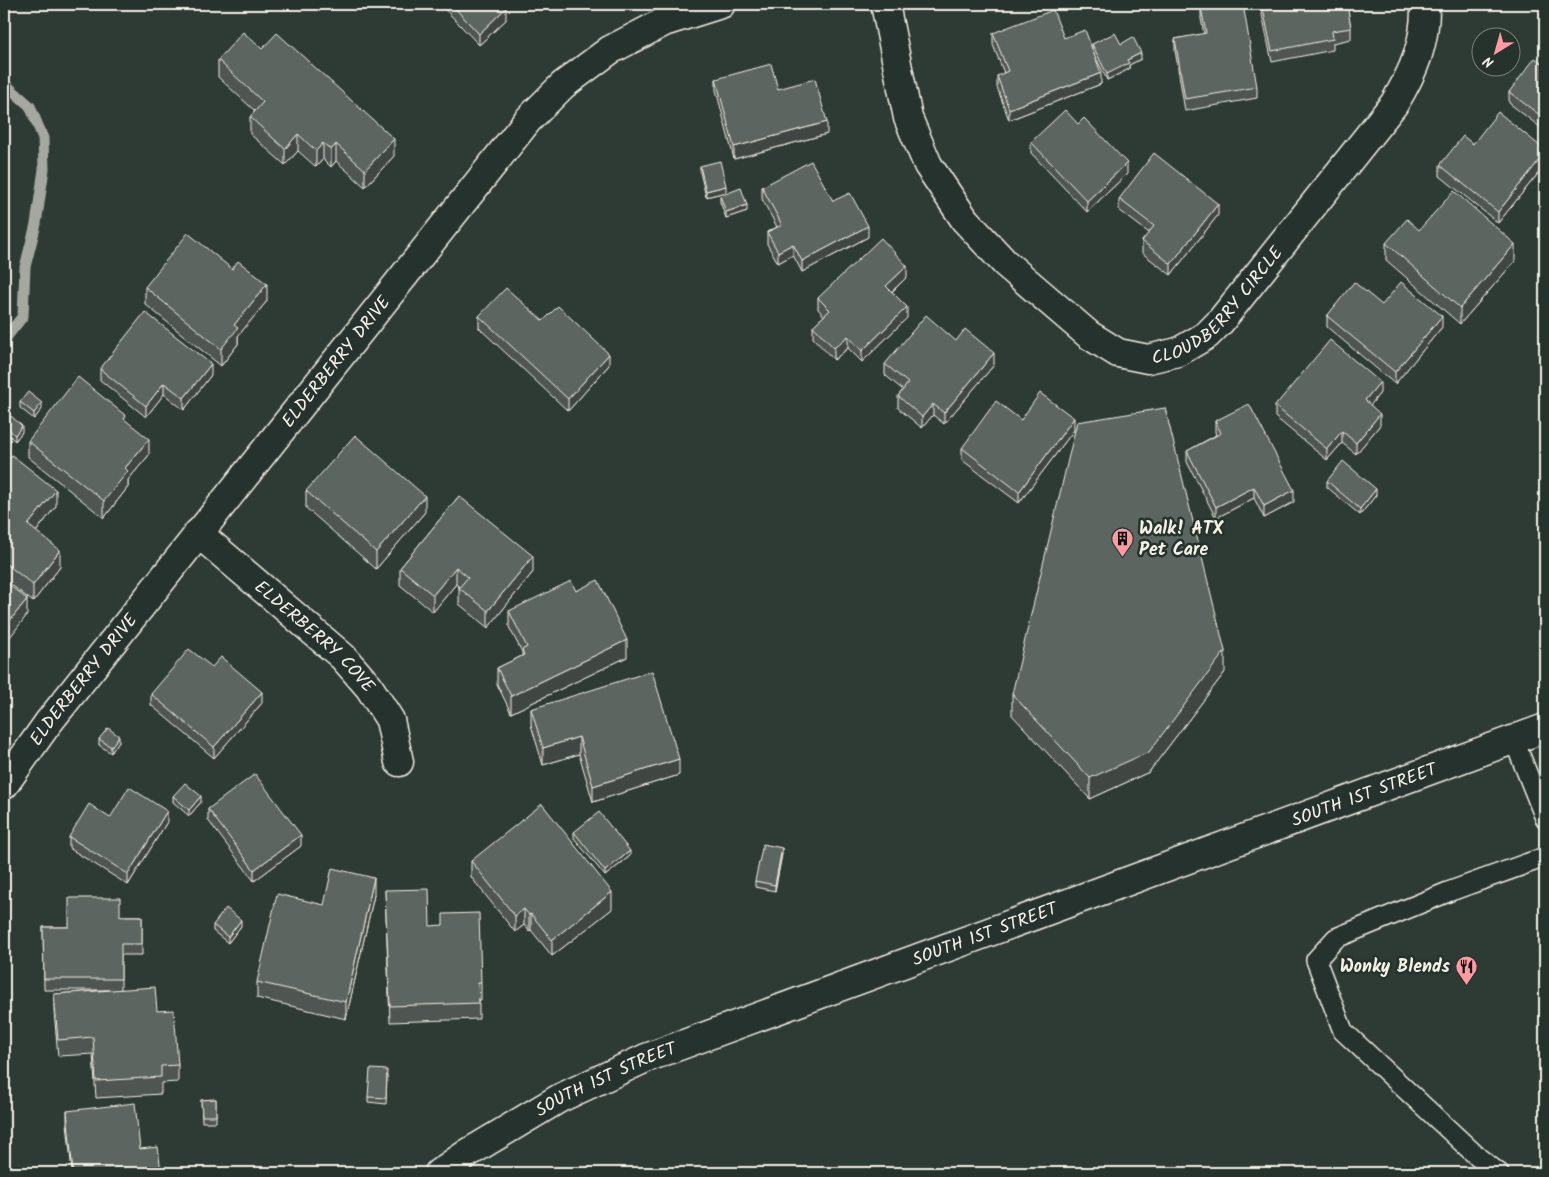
<svg xmlns="http://www.w3.org/2000/svg" width="1549" height="1177" viewBox="0 0 1549 1177" font-family="Kalam,sans-serif">
<style>
.lines{fill:none;stroke-linecap:round;stroke-linejoin:round}
.stream{stroke:#a4a8a0;stroke-width:11}
.service-casing{stroke:#f4f1e8;stroke-width:22}
.minor-casing{stroke:#f4f1e8;stroke-width:31}
.secondary-casing{stroke:#f4f1e8;stroke-width:31}
.service{stroke:#26332d;stroke-width:19}
.minor{stroke:#26332d;stroke-width:28}
.secondary{stroke:#26332d;stroke-width:28}
.wall{fill:#4f5751;stroke:#f4f1e8}
.shaded-wall{fill:#404742;stroke:#f4f1e8}
.building{fill:#5c655e;stroke:#f4f1e8}
.labels{text-anchor:middle;stroke-width:5;stroke-linejoin:round;paint-order:stroke}
.street-label{font-size:18px;fill:#f4f1e8;stroke:#26332d}
.poi-label{font-size:18px;font-weight:bold;fill:#f4f1e8;stroke:#26332d;text-anchor:start}
</style>
<rect width="100%" height="100%" fill="#2e3b34"/>
<filter id="ink" filterUnits="userSpaceOnUse"><feTurbulence type="fractalNoise" baseFrequency=".02" numOctaves="2"/><feDisplacementMap in="SourceGraphic" scale="10" xChannelSelector="R" yChannelSelector="G"/><feConvolveMatrix kernelMatrix="1 2 1 2 8 2 1 2 1" color-interpolation-filters="sRGB"/></filter>
<g filter="url(#ink)">
<g class="lines">
<path class="stream" d="M4,83l26,23 13,32 1,31 -8,55 -11,43 -2,49 -19,24"/>
<defs>
<path id="service" d="M1514,740l31,78
M1499,1173l-20,-15 -136,-127 -27,-71 20,-22 112,-46 97,-35"/>
<g id="minor">
<path id="s1" d="M885,4l23,114 20,47 37,55 40,43 84,72 29,18 30,6 30,-7 29,-17 13,-13 174,-218c20,-33 32,-61 31,-100"/>
<path id="s2" d="M198,533l145,124 26,30 21,33 9,42"/>
<path id="s3" d="M4,785l44,-62 480,-603 35,-35 47,-35 54,-28 57,-18"/>
</g>
<g id="secondary">
<path id="s4" d="M439,1173l29,-20 92,-55 86,-40 899,-330"/>
</g>
</defs>
<use href="#service" class="service-casing"/>
<use href="#minor" class="minor-casing"/>
<use href="#secondary" class="secondary-casing"/>
<use href="#service" class="service"/>
<use href="#minor" class="minor"/>
<use href="#secondary" class="secondary"/>
</g>
<path class="wall" d="M440,4h61l5,16 -27,25z
M1261,4h86l4,24v11l-18,4v7l-61,12 -11,-52z
M1201,8l56,79v11l-72,13 -10,-61v-11l29,-5 -3,-15z
M993,33l71,5 28,11v-5h29l20,15 -12,6v4l-22,11 -14,-28 8,32 -92,36 -12,-33v-11l7,-3 -11,-28z
M262,49l132,107 -29,31 -29,-26 -5,6 -8,-8 -7,8 -18,-16 -13,14 -35,-31v-17l5,-6 -37,-34v-17z
M1545,65v66l-36,-28v-11z
M716,79l62,10 49,45 -93,25 -18,-69z
M1031,142l96,32 -40,38 -56,-59z
M1473,144l72,6v15l-47,58 -58,-47v-11z
M700,166l26,26 -20,5 -6,-25z
M762,187l71,14 35,36 -66,35 -9,-17 -15,8 -11,-19v-12l10,-5 -15,-28z
M720,196l27,15 -21,7 -6,-16z
M1119,199l99,16 -47,60 -29,-22v-12l7,-8 -30,-23z
M1419,230l96,31 -55,63 -74,-64v-17z
M907,277l-15,15 15,26 -45,44 -14,-14 -14,12 -21,-22v-12l11,-10 -6,-7v-11z
M145,287l122,14 -29,35v8l-17,22 -76,-62z
M1382,305l60,22 -47,57 -68,-57v-11z
M479,316l64,5 66,44 -41,46 -89,-83z
M956,341l38,24 -50,59 -11,-9 -11,13 -24,-20v-12l5,-6 -18,-15v-11z
M100,369l111,6 -27,35 -20,-16 -18,23 -46,-37z
M1380,393l-10,12 10,20 -24,29 -14,-11 -15,17 -52,-43v-11z
M20,402l22,7 -8,10 -14,-11z
M1021,420l53,10 -55,73 -57,-43v-12z
M126,421l23,34 -21,25v7l-24,31 -76,-61v-16z
M1215,421l79,81 -30,16 -10,-20 -38,20 -29,-56v-11l29,-16 -1,-3z
M4,425l18,7 -7,9 -11,-10z
M4,465l52,41 -20,26 24,35 -27,35 -29,-23z
M1327,481l49,14 -16,20 -33,-28z
M306,491l119,21 -49,57 -70,-61z
M459,496l74,76 -45,56 -29,-24v-17l-3,-3 -23,28 -33,-27v-17z
M576,591l51,66 -116,56 -14,-29v-16l25,-12v-4l-13,-25v-16z
M1225,672l-76,100 -59,27 -78,-84v-21z
M151,694l111,9 -48,55 -63,-53z
M531,709l148,66 -86,27 -14,-48 -36,11 -12,-40z
M99,739l20,2 -8,12 -12,-8z
M173,796l28,6 -12,14 -16,-14z
M208,809l93,37 -47,35 -46,-61z
M110,818l57,4 -39,63 -59,-37v-11z
M574,832l56,24 -25,20 -31,-38z
M782,854l-7,37 -20,-4v-6z
M471,861l141,48 -60,47 -21,-26 -2,1 -5,-6 -9,7 -44,-55z
M385,890l45,36 51,57v17h-2v19l-89,3z
M374,895l-28,124 -89,-21v-16l67,-77z
M120,916h22v39h-21v34l36,22 21,54v17l-17,1v11l-65,4 -3,-44 -35,2 -4,-45v-17l55,-4h-65l-1,-63h26z
M213,925l28,1 -13,17 -15,-12z
M387,1076l-1,28 -18,-2v-5z
M216,1099v23h-14l-1,-22z
M67,1111l73,38 21,24h-89l-5,-50z"/>
<path class="shaded-wall" d="M506,8v12l-27,25v-11z
M1141,53v6l-12,6v4l-22,11v-6l20,-14z
M1101,73v11l-92,36v-11z
M827,122v12l-93,25v-12z
M298,134v17l-13,14v-16z
M394,139v17l-29,31v-17z
M323,143v16l-7,8v-16z
M336,144v17l-5,6v-17z
M1545,153v12l-47,58v-11z
M1127,163v11l-40,38v-11z
M726,186v6l-20,5v-6z
M1218,204v11l-47,60v-11z
M747,205v6l-21,7v-6z
M868,226v11l-66,35v-11z
M793,244v11l-15,8v-11z
M1515,244v17l-55,63v-16z
M907,266v11l-21,20v-11z
M267,284v17l-29,35v8l-17,22v-17l13,-24z
M907,307v11l-45,44v-11z
M1442,316v11l-47,57v-12z
M848,336v12l-14,12v-12z
M994,353v12l-50,59v-11z
M609,354v11l-41,46v-12z
M211,364v11l-27,35v-12z
M1380,382v11l-15,19v-12z
M164,383v11l-18,23v-11z
M42,403v6l-8,10v-6z
M933,404v11l-11,13v-11z
M1380,414v11l-24,29v-11z
M1074,418v12l-55,73v-11z
M22,426v6l-7,9v-6z
M1342,431v12l-15,17v-11z
M149,439v16l-21,25v7l-24,31v-17l21,-33z
M1254,487v11l-38,20v-11z
M1376,489v6l-16,20v-6z
M56,490v16l-28,36v-17z
M1294,490v12l-30,16v-12z
M425,496v16l-49,57v-17z
M60,550v17l-27,35v-17z
M533,556v16l-45,56v-17z
M456,567v17l-23,28v-17z
M27,599v16l-23,30v-17z
M627,640v17l-116,56v-17z
M1225,651v21l-76,100 -59,27v-21z
M262,692v11l-48,55v-11z
M119,736v5l-8,12v-6z
M579,737v17l-36,11v-17z
M679,759v16l-86,27v-16z
M201,796v6l-12,14v-6z
M167,811v11l-39,63v-11z
M301,835v11l-47,35v-11z
M782,848v6l-7,37v-6z
M630,851v5l-25,20v-5z
M374,878v17l-28,124v-17z
M612,892v17l-60,47v-16z
M524,909v16l-9,7v-16z
M531,914v16l-2,1v-16z
M241,920v6l-13,17v-6z"/>
<path class="building" d="M451,4h50l5,4 -27,26z
M1226,4h17l14,83 -72,12 -10,-60 31,-6 -5,-25z
M1262,4h85l4,24 -19,3 1,8 -61,12z
M1053,10l11,28 21,-8 16,43 -92,36 -12,-33 11,-5 -15,-38z
M243,32l19,17 15,-16 117,106 -29,31 -29,-26 -5,6 -8,-7 -7,8 -18,-17 -13,15 -35,-32 13,-15 -45,-42z
M1115,33l6,11 12,-7 8,16 -14,7 2,3 -22,11 -15,-30z
M1535,58l10,7v54l-36,-27z
M771,64l7,25 37,-10 12,43 -93,25 -18,-68z
M1065,110l13,14 6,-6 43,45 -40,38 -56,-59z
M1498,112l47,38v3l-47,59 -58,-47 23,-29 10,8z
M1154,153l64,51 -47,60 -29,-23 12,-15 -35,-27z
M720,161l6,25 -20,5 -6,-25z
M811,161l22,40 17,-8 18,33 -66,35 -9,-17 -15,8 -11,-20 15,-7 -20,-38z
M741,188l6,17 -21,7 -6,-16z
M1454,191l61,53 -55,64 -74,-65 21,-24 12,11z
M188,233l44,36 6,-8 29,23 -33,41 4,3 -17,21 -76,-62z
M881,238l26,28 -21,20 21,21 -45,44 -14,-15 -14,12 -21,-22 17,-16 -12,-12z
M1354,282l28,23 19,-23 41,34 -47,56 -68,-56z
M506,288l37,33 15,-15 51,48 -41,45 -89,-83z
M145,312l66,52 -27,34 -20,-15 -18,23 -46,-37z
M926,315l30,26 9,-12 29,24 -50,60 -11,-9 -11,13 -24,-21 10,-13 -23,-19z
M1330,340l50,42 -15,18 15,14 -24,29 -14,-12 -15,18 -52,-43z
M78,377l48,39 -2,3 25,20 -24,29 3,3 -24,30 -76,-60z
M28,392l14,11 -8,10 -14,-11z
M1040,393l34,25 -55,74 -57,-44 34,-47 25,19z
M1249,404l45,86 -30,16 -10,-19 -38,20 -29,-56 34,-18 -6,-12z
M1165,408l60,243 -76,101 -59,26 -78,-84 65,-272z
M11,416l11,10 -7,9 -11,-10z
M355,435l70,61 -49,56 -70,-61z
M12,455l44,35 -28,35 32,25 -27,35 -29,-23v-97z
M1343,461l33,28 -16,20 -33,-28z
M459,496l74,60 -45,55 -29,-23 9,-11 -12,-10 -23,28 -33,-27z
M598,580l29,60 -116,56 -14,-28 27,-13 -2,-5 5,-3 -18,-36 62,-30 5,10z
M4,581l23,18 -23,29z
M189,649l23,18 9,-10 41,35 -48,55 -63,-53z
M652,671l27,88 -86,27 -14,-49 -36,11 -12,-39z
M108,728l11,8 -8,11 -12,-8z
M255,774l46,61 -47,35 -46,-61z
M185,783l16,13 -12,14 -16,-14z
M129,787l38,24 -39,63 -59,-37 20,-33 21,14z
M542,804l70,88 -60,48 -21,-26 -2,1 -5,-6 -9,7 -44,-55z
M599,812l31,39 -25,20 -31,-39z
M763,844l19,4 -7,37 -20,-4z
M332,868l42,10 -28,124 -89,-20 20,-88 47,11z
M429,889l1,37 13,-1v-11l36,-1 2,70h-3l1,20 -89,3 -5,-116z
M69,898h51v18h22v28h-21v35h-77l-1,-52h26z
M226,908l15,12 -13,17 -15,-12z
M155,987l2,24 17,-1 4,55 -17,1v11l-65,4 -3,-44 -35,3 -4,-46z
M370,1069l17,1 -1,28 -18,-1z
M216,1099v17h-14l-1,-16z
M135,1103l5,46 18,-2 3,26h-88l-6,-62z"/>
</g>
<defs>
<symbol id="building-pin" viewBox="-11 -11 22 30"><path d="M0 17L-7.5 6A9.5 9.5 0 1 1 7.5 6Z" fill="#ff9aa2" stroke="#26332d"/><path d="M-4-6H4V6H1V3H-1V6H-4ZM-2.5-4.3h1.7v1.8h-1.7ZM.8-4.3h1.7v1.8H.8ZM-2.5-1h1.7V.8h-1.7ZM.8-1h1.7V.8H.8Z" fill="#111"/></symbol>
<symbol id="restaurant-pin" viewBox="-11 -11 22 30"><path d="M0 17L-7.5 6A9.5 9.5 0 1 1 7.5 6Z" fill="#ff9aa2" stroke="#26332d"/><path d="M-5-6h1v4h1v-4h1v4h1v-4h1v5L-1.5 .5V6h-2V.5L-5-1ZM5-6V6H3V1.5H1.5Q1.5-4 5-6Z" fill="#111"/></symbol>
</defs>
<g fill-rule="evenodd">
<use href="#building-pin" x="1110" y="526" width="25" height="34"/>
<use href="#restaurant-pin" x="1454" y="954" width="25" height="34"/>
</g>
<g class="labels">
<g class="street-label">
<text dy="6" stroke="none"><textPath href="#s1" startOffset="558">CLOUDBERRY CIRCLE</textPath></text>
<text dy="6" stroke="none"><textPath href="#s3" startOffset="538">ELDERBERRY DRIVE</textPath></text>
<text dy="6" stroke="none"><textPath href="#s2" startOffset="156">ELDERBERRY COVE</textPath></text>
<text dy="6" stroke="none"><textPath href="#s3" startOffset="132">ELDERBERRY DRIVE</textPath></text>
<text dy="6" stroke="none"><textPath href="#s4" startOffset="1002">SOUTH 1ST STREET</textPath></text>
<text dy="6" stroke="none"><textPath href="#s4" startOffset="598">SOUTH 1ST STREET</textPath></text>
<text dy="6" stroke="none"><textPath href="#s4" startOffset="192">SOUTH 1ST STREET</textPath></text>
</g>
<g class="poi-label">
<text x="1139" y="534">Walk! ATX<tspan x="1139" dy="21">Pet Care</tspan></text>
<text x="1450" y="972" text-anchor="end">Wonky Blends</text>
</g>
</g>
<rect width="1549" height="1177" fill="none" stroke="#26332d" stroke-width="20"/>
<rect x="10" y="10" width="1529" height="1157" fill="none" stroke="#f4f1e8" stroke-width="2" filter="url(#ink)"/>
<g transform="translate(1496 52) rotate(217)"><circle r="24" fill="#26332d" stroke="#787f78"/>
<path d="M0-4L9 19L0 12L-9 19Z" fill="#ff9aa2"/>
<text y="-8" font-size="14" font-weight="bold" text-anchor="middle" fill="#f4f1e8">N</text>
</g>
</svg>
